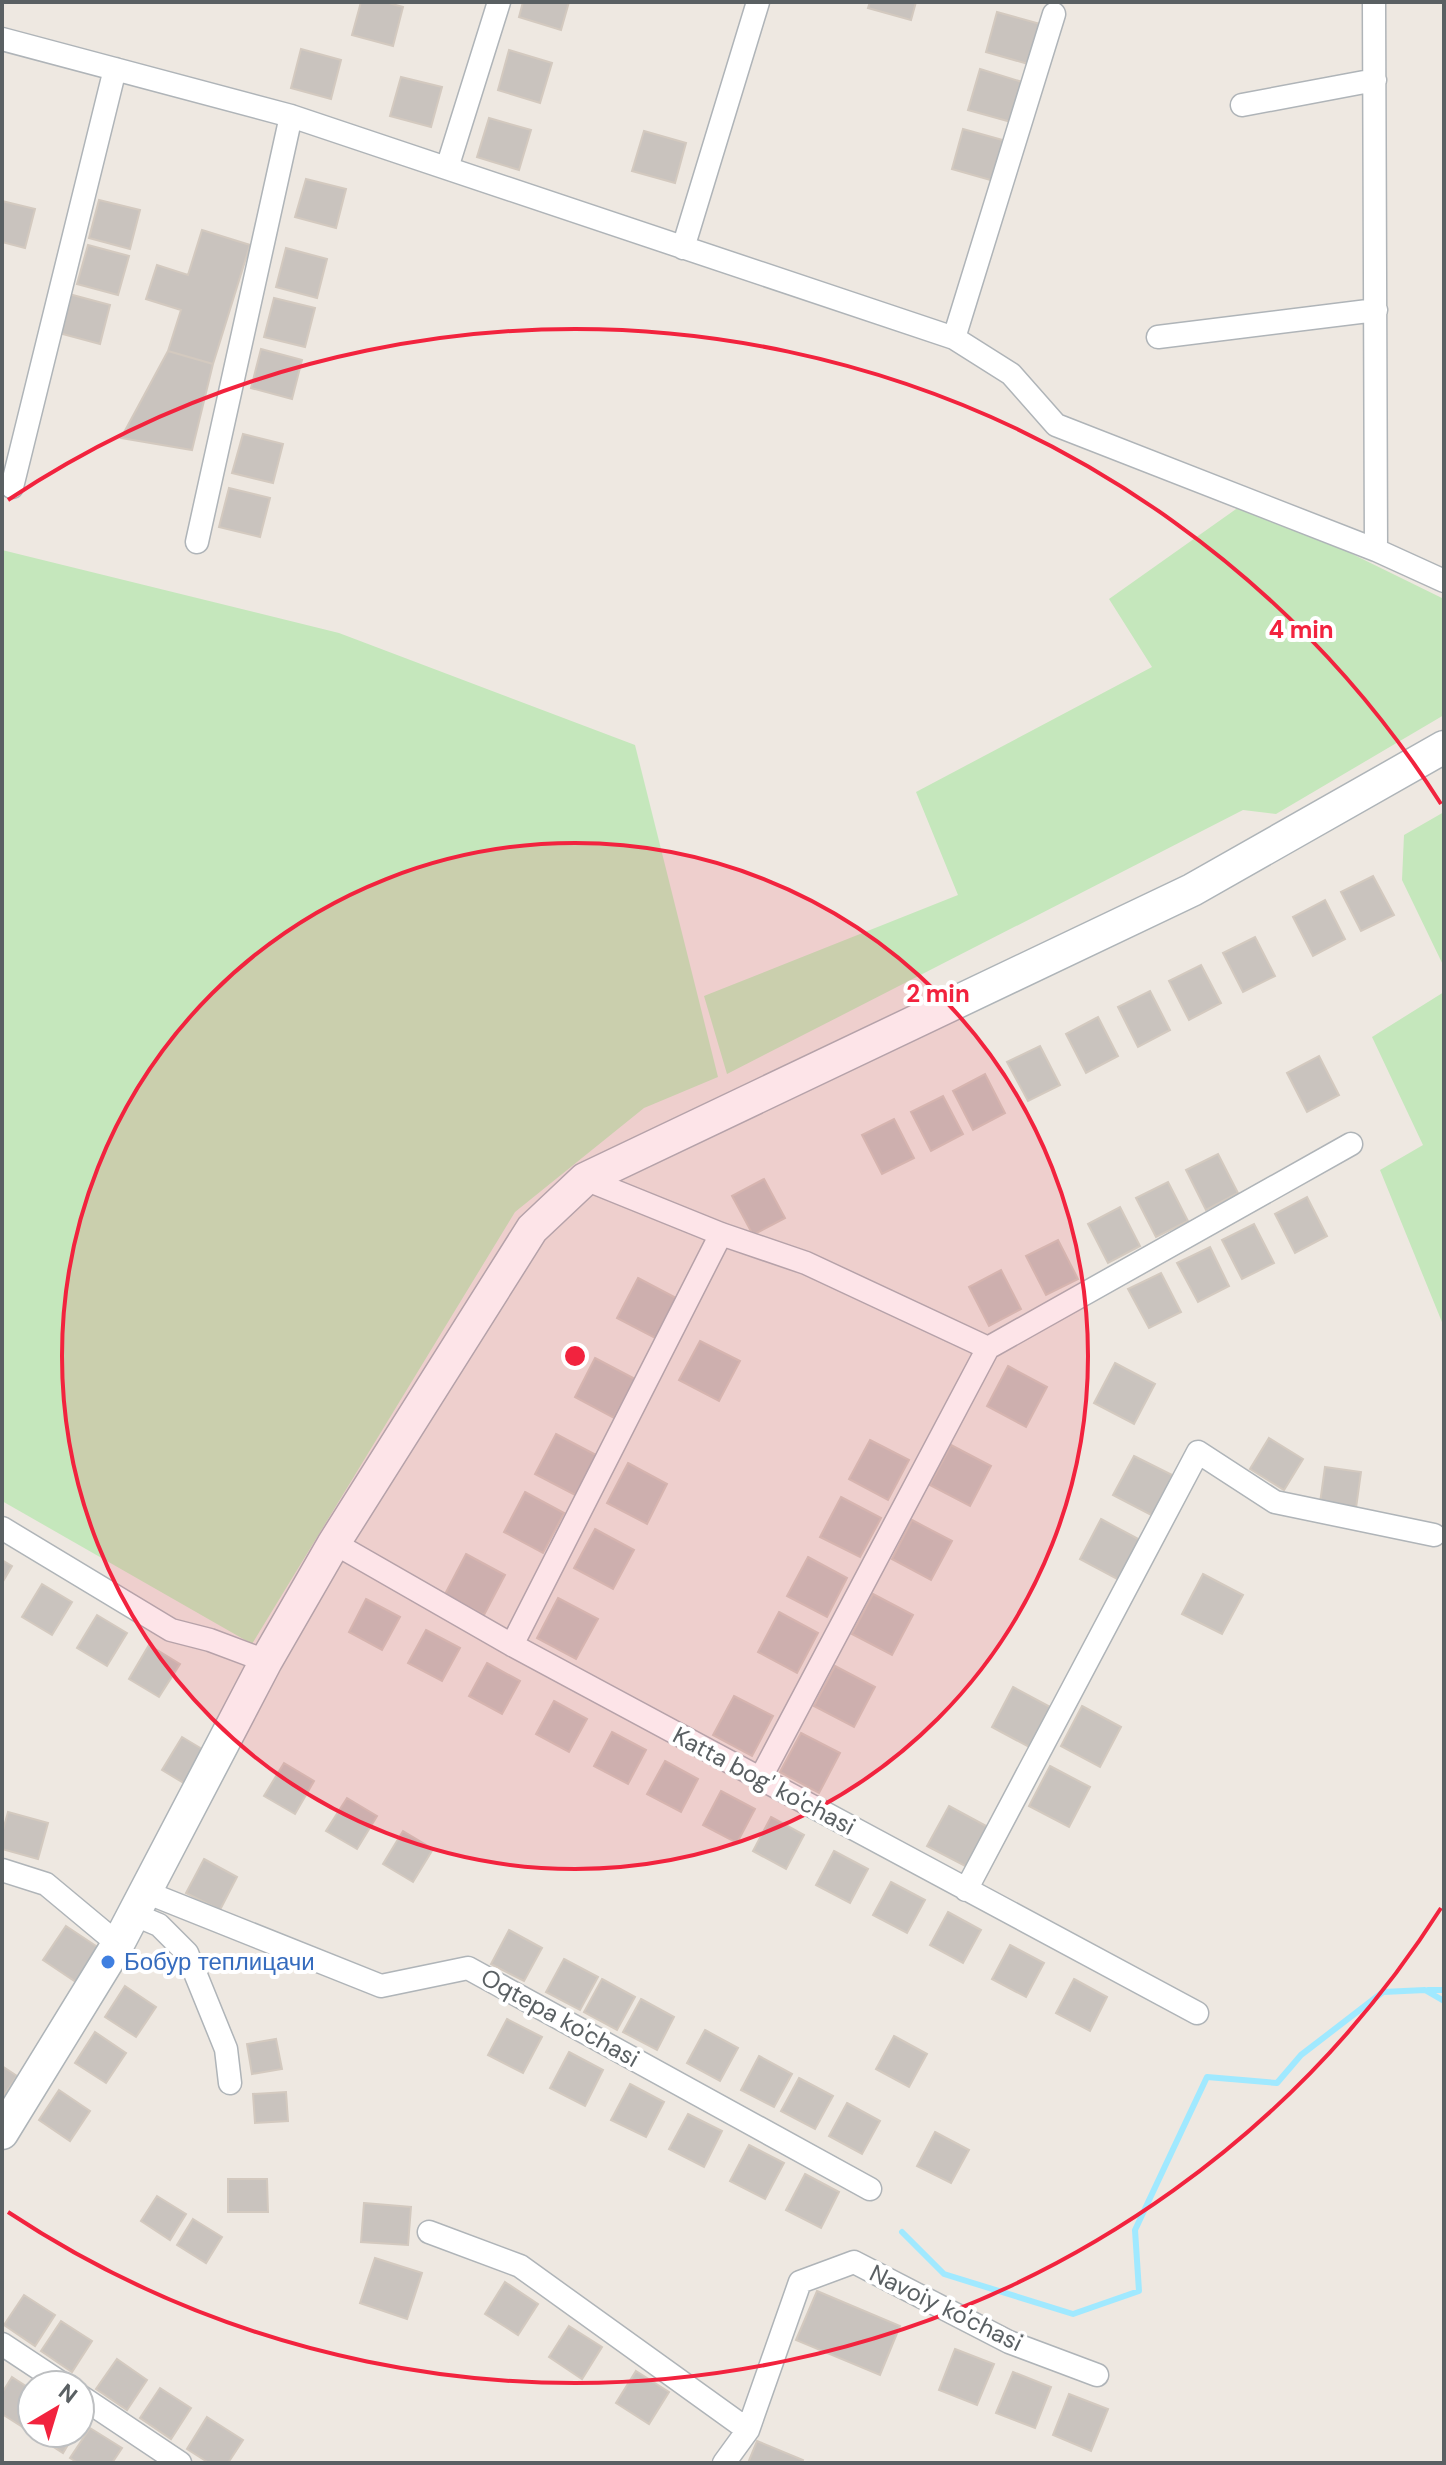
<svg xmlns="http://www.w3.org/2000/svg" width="1446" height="2465" viewBox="0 0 1446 2465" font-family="'DM Sans',sans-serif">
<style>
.green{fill:#c5e7bc}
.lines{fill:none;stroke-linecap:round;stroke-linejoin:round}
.stream{stroke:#a0e9ff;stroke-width:6}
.building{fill:#c9c3be;stroke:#d3c9bf;stroke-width:2}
.minor-casing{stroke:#afb4b8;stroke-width:25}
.secondary-casing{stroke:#aeb4b8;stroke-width:35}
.minor{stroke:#fff;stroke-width:22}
.secondary{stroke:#fff;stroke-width:32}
.ring{fill:none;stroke:#f2233e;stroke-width:4}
.shop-dot{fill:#3f7fe0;stroke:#fff;stroke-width:3}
.labels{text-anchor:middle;stroke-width:8;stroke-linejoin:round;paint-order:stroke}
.street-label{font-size:24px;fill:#5a6063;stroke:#fff}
.shop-label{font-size:24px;fill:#366cbe;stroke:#fff;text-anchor:start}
.centre{fill:#f2233e;stroke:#fff;stroke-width:4}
.ring-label{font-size:24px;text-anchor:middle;font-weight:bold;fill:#f2233e;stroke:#fff;stroke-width:8;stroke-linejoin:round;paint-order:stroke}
</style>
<rect width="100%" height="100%" fill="#eee8e1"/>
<path class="green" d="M1246,502l198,97v116l-168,99 -33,-4 -516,264 -23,-78 254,-101 -42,-103 236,-125 -43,-68z
M2,550l337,83 296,112 83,332 -74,31 -129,104 -263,432 -250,-143z
M1444,812v155l-42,-87 2,-45z
M1444,992v335l-64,-157 43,-25 -51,-108z"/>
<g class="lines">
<path class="stream" d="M1428,1990h16
M902,2232l42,42 129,40 66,-23 -4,-61 72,-153 70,6 24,-28 82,-63 42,-2 19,11"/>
</g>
<path class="building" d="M361,2h24l18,5 -10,39 -41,-11z
M523,2h46l-8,28 -42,-13z
M870,2h46l-5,18 -43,-12z
M997,12l43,12 -12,40 -42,-12z
M301,49l40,11 -10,39 -40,-11z
M509,50l43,13 -12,40 -42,-13z
M980,69l42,13 -11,40 -43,-12z
M401,77l41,10 -11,40 -41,-11z
M489,118l42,12 -12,40 -42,-13z
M963,129l43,12 -12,40 -42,-12z
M644,131l42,12 -11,40 -43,-12z
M306,179l40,10 -10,39 -41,-11z
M99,200l41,10 -10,39 -41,-11z
M2,201l33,8 -10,39 -23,-6z
M202,230l48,15 -37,119 -45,-13 13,-41 -35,-11 11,-34 31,10z
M88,245l41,11 -11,39 -41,-11z
M286,248l41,11 -10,39 -41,-11z
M69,294l41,11 -10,39 -41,-11z
M274,298l41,10 -10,39 -41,-10z
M261,349l41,11 -10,39 -41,-11z
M168,351l45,13 -21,86 -71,-12z
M243,434l40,10 -10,39 -41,-10z
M229,488l41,10 -10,39 -41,-10z
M1373,876l21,39 -33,16 -20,-39z
M1325,900l20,39 -32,17 -20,-39z
M1255,937l20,39 -32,16 -20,-39z
M1201,965l20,38 -32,17 -20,-39z
M1150,991l20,39 -32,17 -20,-40z
M1098,1017l20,39 -32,17 -20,-39z
M1040,1046l20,39 -32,16 -21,-39z
M1319,1056l20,39 -32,17 -20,-39z
M985,1074l20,39 -32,17 -20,-39z
M943,1096l20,38 -32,17 -20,-39z
M894,1119l20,39 -32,16 -20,-39z
M1218,1154l20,39 -32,17 -20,-40z
M764,1179l21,39 -32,17 -21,-39z
M1168,1182l20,39 -32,16 -20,-39z
M1307,1197l20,39 -32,17 -20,-39z
M1120,1207l20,39 -32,17 -20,-39z
M1254,1224l20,39 -32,16 -20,-39z
M1058,1240l20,39 -32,16 -20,-39z
M1210,1247l19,39 -31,16 -21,-39z
M1001,1270l20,39 -32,17 -20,-39z
M1161,1273l20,39 -32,16 -21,-39z
M638,1278l40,21 -21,40 -40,-21z
M700,1341l40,20 -21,40 -40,-21z
M595,1358l40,21 -21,39 -39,-21z
M1115,1363l40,21 -21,40 -40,-21z
M1008,1366l39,21 -21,40 -39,-21z
M556,1434l40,21 -21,40 -40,-21z
M1269,1438l34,21 -19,31 -34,-21z
M870,1440l39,20 -21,40 -39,-21z
M951,1445l40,21 -21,40 -40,-21z
M1134,1456l40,20 -21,40 -40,-21z
M628,1463l39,21 -20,40 -40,-21z
M1325,1467l36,5 -5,36 -36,-5z
M525,1492l39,21 -21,40 -39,-21z
M841,1497l40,21 -21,39 -40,-20z
M1101,1519l39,21 -21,40 -39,-21z
M912,1520l40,21 -21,39 -39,-21z
M595,1529l39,21 -21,39 -39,-21z
M466,1554l39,21 -21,40 -39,-21z
M808,1557l39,21 -20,39 -40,-21z
M2,1560l10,6 -10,17z
M1203,1574l40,21 -21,39 -40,-20z
M42,1584l30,18 -20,33 -30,-18z
M873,1594l40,21 -21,40 -40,-21z
M558,1598l40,21 -22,40 -39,-21z
M366,1599l34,18 -18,33 -33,-18z
M779,1612l39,21 -21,40 -39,-21z
M97,1615l30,18 -20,33 -30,-18z
M426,1630l34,18 -18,33 -34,-18z
M149,1645l31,19 -21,33 -30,-18z
M487,1663l33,18 -18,33 -33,-18z
M835,1666l40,21 -21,40 -40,-21z
M1013,1687l39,21 -21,40 -39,-21z
M734,1696l39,20 -21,40 -39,-21z
M554,1701l33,18 -18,33 -33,-18z
M1082,1706l39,21 -21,40 -39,-21z
M612,1732l34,18 -18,34 -34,-18z
M801,1733l39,20 -21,40 -39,-21z
M182,1737l30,18 -20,33 -30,-18z
M665,1761l33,18 -17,33 -34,-18z
M284,1763l30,18 -19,33 -31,-18z
M1050,1766l40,21 -21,40 -40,-21z
M721,1791l34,18 -18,34 -34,-18z
M347,1798l30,18 -20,33 -31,-18z
M949,1806l39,21 -21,40 -40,-21z
M8,1812l40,11 -10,36 -36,-10v-15z
M771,1817l33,18 -18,34 -33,-18z
M403,1831l30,18 -20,33 -30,-18z
M834,1851l34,18 -18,34 -34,-18z
M204,1859l33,18 -17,33 -34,-17z
M891,1882l34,18 -18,33 -34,-18z
M948,1912l33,18 -18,33 -33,-18z
M66,1926l33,22 -23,34 -33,-22z
M509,1930l33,18 -18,33 -33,-17z
M1010,1945l34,18 -18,34 -34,-18z
M564,1959l34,18 -18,33 -34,-18z
M602,1979l33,18 -18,33 -33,-18z
M1074,1979l33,18 -17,34 -34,-18z
M125,1986l31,21 -20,30 -31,-20z
M641,1999l33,18 -17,33 -34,-18z
M507,2019l35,18 -19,36 -35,-18z
M705,2030l33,18 -18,33 -33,-18z
M95,2032l31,21 -20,30 -31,-20z
M894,2036l33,18 -18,33 -33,-18z
M276,2039l6,30 -30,5 -5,-30z
M569,2052l34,18 -18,36 -35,-18z
M759,2056l33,18 -18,33 -33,-17z
M2,2066l15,10 -15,22z
M799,2078l34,18 -18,33 -34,-18z
M630,2084l34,18 -18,35 -35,-17z
M59,2090l31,21 -20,30 -31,-21z
M286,2092l2,29 -33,2 -2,-29z
M847,2103l33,18 -18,33 -33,-18z
M688,2114l34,17 -18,36 -35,-18z
M935,2132l34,18 -18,33 -34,-17z
M749,2145l35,18 -19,36 -35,-18z
M805,2174l34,18 -18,36 -35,-18z
M228,2179h39l1,33h-40z
M157,2196l29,18 -16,26 -29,-19z
M364,2203l47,4 -3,38 -47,-3z
M193,2219l29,18 -16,26 -29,-18z
M375,2258l47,15 -15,46 -47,-16z
M505,2282l33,22 -20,31 -33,-21z
M817,2291l83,35 -20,49 -84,-35z
M24,2295l31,20 -20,31 -31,-21z
M61,2321l31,20 -20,31 -31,-21z
M569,2326l33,21 -20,32 -33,-22z
M955,2349l39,15 -17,41 -38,-15z
M117,2359l30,21 -20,30 -31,-21z
M636,2371l33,21 -20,32 -33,-21z
M1013,2372l38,15 -16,41 -39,-15z
M12,2377l20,13v26l-8,12 -22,-14v-21z
M160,2388l31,20 -20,31 -31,-21z
M1069,2394l39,15 -17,42 -38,-16z
M207,2417l36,23 -15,23h-19l-22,-14z
M90,2428l32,20 -10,15h-34l-8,-5z
M32,2433h43l-12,20z
M757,2441l46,19 -1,3h-54z"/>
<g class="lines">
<defs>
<path id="minor" d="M1374,2l2,548
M2,39l289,77 663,222 57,36 45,51 320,125 68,31
M1242,105l133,-25
M447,168l52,-166
M683,248l75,-246
M1158,337l218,-27
M954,338l100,-324
M12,487l103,-418
M197,542l94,-426
M585,1179l136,55 85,29 182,85
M2,1528l169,102 39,10 56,21
M334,1543l178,102 685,368
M512,1645l209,-411
M760,1779l228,-431 363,-204
M2,1870l44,14 72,60
M966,1890l232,-438 77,50 159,33
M143,1891l238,95 87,-18 402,221
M133,1914l26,11 28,28 39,96 4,34
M429,2232l91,34 228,164
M2,2344l62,41
M80,2396l100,67
M724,2463l24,-33 52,-148 54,-20 155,80 88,33"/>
<path id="secondary" d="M2,2133l116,-189 148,-283 68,-118 198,-314 53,-50 607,-289 252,-143"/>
</defs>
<use href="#minor" class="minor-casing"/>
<use href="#secondary" class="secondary-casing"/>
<use href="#minor" class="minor"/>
<use href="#secondary" class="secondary"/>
</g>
<circle cx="575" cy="1356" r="513" fill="#f2233e" fill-opacity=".12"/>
<g class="ring">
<circle cx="575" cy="1356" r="513"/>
<path d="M1441 1908A1027 1027 0 0 1 8 2212M8 500A1027 1027 0 0 1 1441 804"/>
</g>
<circle class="shop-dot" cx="108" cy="1962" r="8"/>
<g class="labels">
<g class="street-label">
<text transform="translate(764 1781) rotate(28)" y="8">Katta bog' ko'chasi</text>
<text transform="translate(560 2018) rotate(29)" y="8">Oqtepa ko'chasi</text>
<text transform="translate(946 2308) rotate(26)" y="8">Navoiy ko'chasi</text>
</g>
<g class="shop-label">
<text x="124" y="1970">Бобур теплицачи</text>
</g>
</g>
<circle cx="575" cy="1356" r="12" class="centre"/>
<g class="ring-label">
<text x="1301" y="638">4 min</text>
<text x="938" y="1002">2 min</text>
</g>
<rect width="1446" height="2465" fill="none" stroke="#5a6063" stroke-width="8"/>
<g transform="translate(56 2409) rotate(38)"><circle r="38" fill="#ffffff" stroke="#bdbfc1" stroke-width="2"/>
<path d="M0-6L14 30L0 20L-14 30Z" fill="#f2233e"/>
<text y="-12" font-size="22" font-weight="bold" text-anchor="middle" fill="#5a6063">N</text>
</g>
</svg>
